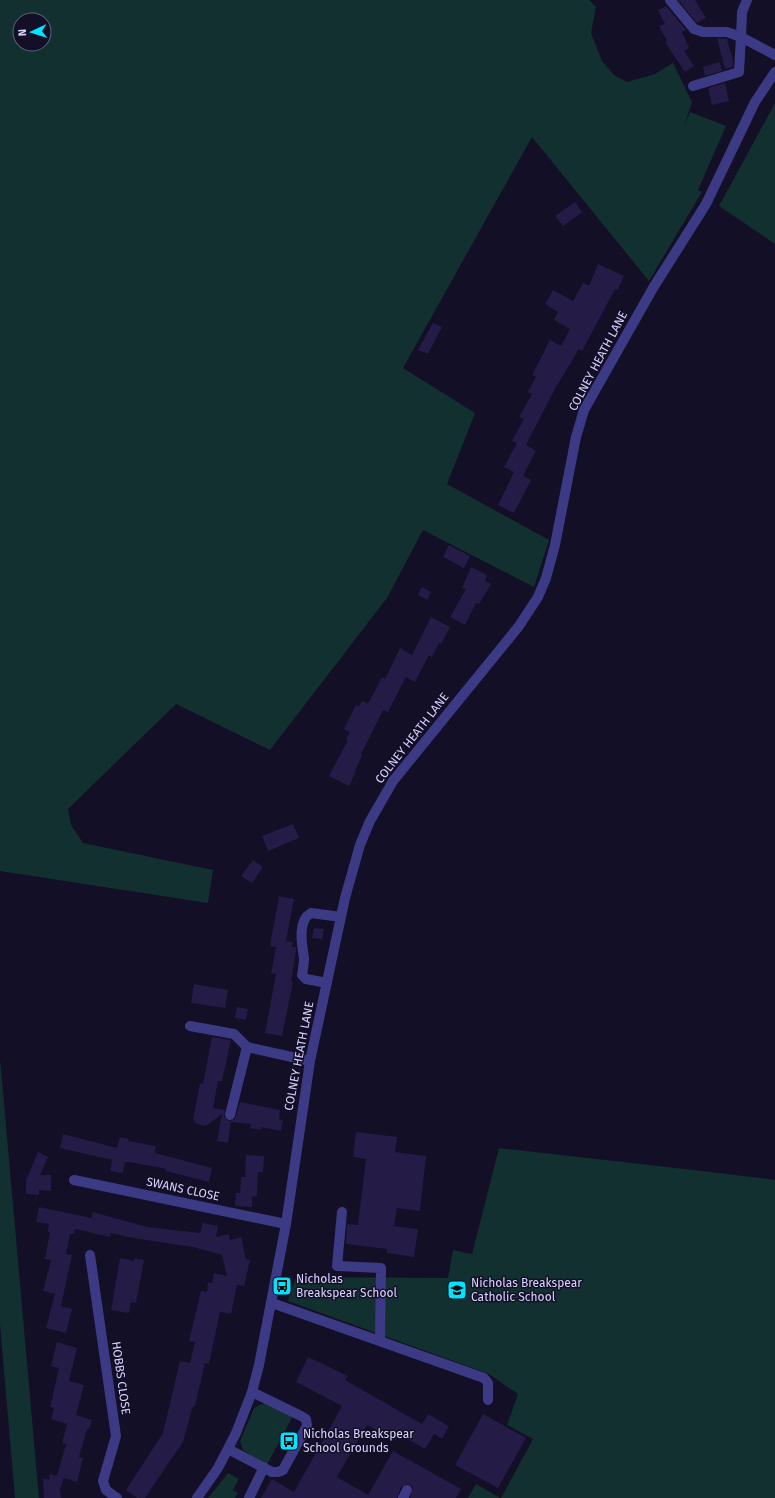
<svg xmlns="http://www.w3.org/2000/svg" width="775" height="1498" viewBox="0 0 775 1498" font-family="'Fira Sans',sans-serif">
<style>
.green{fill:#12302f;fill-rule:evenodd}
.building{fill:#241b47}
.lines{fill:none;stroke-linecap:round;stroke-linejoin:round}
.minor{stroke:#3d3a85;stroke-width:10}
.labels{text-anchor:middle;stroke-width:3;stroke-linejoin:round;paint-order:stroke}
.street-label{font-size:12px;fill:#d9d4ff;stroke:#130f26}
.poi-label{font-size:12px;fill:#d9d4ff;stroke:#130f26;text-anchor:start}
</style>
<rect width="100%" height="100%" fill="#130f26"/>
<path class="green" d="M0,0h589l7,7 -5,26 11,28 12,14 13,7 28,-8 18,-11 19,39 -8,24 6,-14 36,14 -28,64 4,2 -53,89 -117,-144 -129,231 72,45 -28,71 102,56 -15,47 -111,-57 -36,68 -117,152 -94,-46 -108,105 3,16 12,18 130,27 -5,33 -208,-32zM20,20h24v24h-24z
M775,103v141l-56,-38z
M0,1060l1,9 38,429h-24l-15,-174z
M499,1148c92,11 184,20 276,32v318h-274l32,-59 -26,-14 11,-31 -29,-20 -201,-73 8,-24 152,1 5,-28 19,4z
M264,1403l29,13 -25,47 -9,-2 -16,-11 -3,-9 14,-33z
M228,1473l11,6 -6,11 5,3 -3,5h-27z
M476,1484l24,14h-32z"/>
<path class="building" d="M678,0h17l11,18 -9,5z
M666,6l20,24 -4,2 7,16 -5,3 10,15 -9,6 -20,-30 2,-1 -8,-15 6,-2 -7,-14z
M717,38l10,1 6,22v6l-8,2z
M720,62l2,9 -17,5 -2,-9z
M725,83l4,18 -17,4 -4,-17z
M575,202l7,10 -19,14 -8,-10z
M598,264l26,12 -6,14 -3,-1 -33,62 -3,-2 -23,38 -30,58 10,6 -13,25 8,4 -17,33 -16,-8 16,-33 -10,-5 13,-24 -5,-2 12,-22 -5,-2 13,-23 -4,-2 8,-15 -4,-2 18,-35 11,6 9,-17 -16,-9 4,-8 -13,-8 8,-14 20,11 10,-18 6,3z
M433,323l9,4 -14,27 -10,-4z
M449,545l21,11 -6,12 -21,-11z
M471,567l16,8 -2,6 6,3 -12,20 -3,-1 -11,22 -15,-8 16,-28 -4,-1z
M422,587l9,5 -4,8 -9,-5z
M431,617l19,10 -9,17 -2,-1 -7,14 -3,-2 -14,27 -9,-5 -18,35 -5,-2 -22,44 1,1 -7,16h1l-7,15 -20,-10 19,-36 -2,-1 4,-7 -6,-3 12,-24 3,1 3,-5 6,3 14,-27 3,2 15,-31 12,7z
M293,824l6,14 -31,13 -6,-15z
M253,860l10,7 -11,16 -11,-7z
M279,896l15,3 -8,42 7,1 -1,5h4v4l-5,31h2l-11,54 -17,-3 11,-59 -5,-1 5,-26 -6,-1z
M314,928l10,1 -2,10 -10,-1z
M194,984l34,6 -3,18 -34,-5z
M237,1007l11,2 -2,11 -11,-2z
M212,1037l19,3 -9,41h-4l-5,27 12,2 -1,7 5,4 6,-2 5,-17 40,8 -1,9 4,1 -2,11 -20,-4v3l-11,-2 1,-4 -20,-2 -3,21 -11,-2 5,-27 -16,12 -9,-2 -4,-4 7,-37 3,1z
M356,1132l41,5 -2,15 31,4 -6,55 -23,-3 -3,18 24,3 -4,28 -27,-4v-4l-41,-5 1,-20 11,1 8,-66 -13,-2z
M63,1134l54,14 3,-11 9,2 -1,2 28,5 -1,7 57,15 -3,14 -43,-11v-2l-36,-7h-5l-2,11 -13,-2 2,-11 -52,-12z
M38,1152l10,5 -8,18h11v16l-12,-1v5l-13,-1v-14z
M246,1155l18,1 -1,16h-5l-1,24 -5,1v10l-17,-1 1,-13h4l1,-16h4z
M39,1207l52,11 2,-6 54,15 53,6 3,-10 15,3 -2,11 13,-3 1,6 11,-3 5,22 4,1 -6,26 -7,-1 -6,29 -11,-2 -11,52 -4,-1 -10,43h-2l-10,36 -38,56h-8l-11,-8 37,-57 17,-72 10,2 5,-21 -6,-1 12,-50 6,1 1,-10 4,1 2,-10 13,3 -5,-21 -29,-8 -60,-9 -22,-5 -1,4 -35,-8 -1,5h-4l-4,20 6,1 -11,51 11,3 -6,24 -20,-5 9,-34 -12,-3 8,-31 -6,-1 5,-27h-2l1,-8 -13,-2z
M120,1258l14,3v-3l10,2 -8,43 -5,-1 -2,11 -18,-3z
M57,1342l20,6 -8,33 15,4 -8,30 16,5 -3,9h-2l-8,28 4,1 -6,24 -13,-4 -4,11 1,9h-17l-1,-20 6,2 1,-6 7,2 9,-32 -4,-1 5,-19 -16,-5 3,-11 -4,-1 9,-39 -8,-2z
M308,1357l40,19 -3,4 77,44 6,-10 21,12 -7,13 -8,-5 -9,15 -26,-15 -4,7 -28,-16 -30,52 31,18 25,-44 68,38 -5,9h-46l3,-9 -1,-3 -5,-2 -6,3 -4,11h-136l11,-19 22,13 48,-86 -46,-24z
M483,1414l43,24 -28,50 -43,-23z"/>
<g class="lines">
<path class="minor" d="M670,0l24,29 9,3h24l14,5 -2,35 -46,14
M747,0l-5,12 -1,25 34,18
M327,983l-21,-4 -4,-4c1,-6 2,-11 2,-17 -2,-13 -7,-37 7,-45l30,4
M190,1026l44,8 13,13 63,14
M230,1115l17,-68
M74,1180l212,44
M342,1212l-5,54 44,2 -1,72
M90,1255l26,181 -13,45 3,9 11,8
M272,1303l212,75 4,5v17
M228,1449l44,23h6l5,-2 24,-44 -1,-7 -5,-3 -49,-24
M197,1498l21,-30 18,-35 16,-41 7,-27 27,-141 24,-163 35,-163 15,-53 10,-24 23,-40 126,-155 19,-29 8,-19 9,-33 21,-108 8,-27 69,-122 53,-84 49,-102 20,-30
M249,1498l15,-31
M403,1498l4,-8"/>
</g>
<defs>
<symbol id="bus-square" viewBox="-11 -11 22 22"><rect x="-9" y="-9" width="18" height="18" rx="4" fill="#00e5ff" stroke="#130f26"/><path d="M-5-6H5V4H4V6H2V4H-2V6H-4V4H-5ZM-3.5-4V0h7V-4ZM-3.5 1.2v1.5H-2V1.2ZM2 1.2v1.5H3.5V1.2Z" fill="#111"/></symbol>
<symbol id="school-square" viewBox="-11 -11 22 22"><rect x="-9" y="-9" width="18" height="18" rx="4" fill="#00e5ff" stroke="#130f26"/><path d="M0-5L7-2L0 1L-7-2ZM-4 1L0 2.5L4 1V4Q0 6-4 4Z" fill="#111"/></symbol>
</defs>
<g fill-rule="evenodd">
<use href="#bus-square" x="271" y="1275" width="22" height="22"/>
<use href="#school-square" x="446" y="1279" width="22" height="22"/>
<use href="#bus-square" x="278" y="1430" width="22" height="22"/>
</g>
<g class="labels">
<g class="street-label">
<text transform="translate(598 361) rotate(-62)" y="4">COLNEY HEATH LANE</text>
<text transform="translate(412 738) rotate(-52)" y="4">COLNEY HEATH LANE</text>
<text transform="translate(299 1056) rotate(-79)" y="4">COLNEY HEATH LANE</text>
<text transform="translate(183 1189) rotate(12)" y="4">SWANS CLOSE</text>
<text transform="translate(121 1378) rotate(82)" y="4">HOBBS CLOSE</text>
</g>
<g class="poi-label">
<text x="296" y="1283">Nicholas<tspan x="296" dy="14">Breakspear School</tspan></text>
<text x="471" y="1287">Nicholas Breakspear<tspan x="471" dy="14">Catholic School</tspan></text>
<text x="303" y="1438">Nicholas Breakspear<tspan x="303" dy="14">School Grounds</tspan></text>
</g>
</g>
<g transform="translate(32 32) rotate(266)"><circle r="19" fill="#130f26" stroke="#625e7d"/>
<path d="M0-3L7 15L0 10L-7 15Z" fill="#00e5ff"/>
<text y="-6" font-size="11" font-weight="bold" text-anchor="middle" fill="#d9d4ff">N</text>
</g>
</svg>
